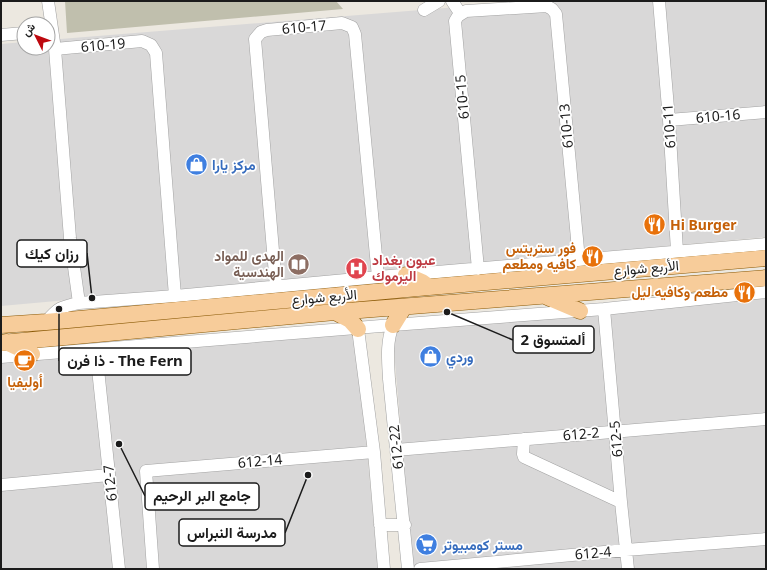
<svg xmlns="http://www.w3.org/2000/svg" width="767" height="570" viewBox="0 0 767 570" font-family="'Noto Sans',Vazirmatn,sans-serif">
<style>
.residential{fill:#d9d8d8}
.construction{fill:#c0bfad}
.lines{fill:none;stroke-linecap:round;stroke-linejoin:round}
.minor-casing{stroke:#a2a2a2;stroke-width:13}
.major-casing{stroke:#8b5a06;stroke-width:17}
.minor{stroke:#fff;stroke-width:12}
.major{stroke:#f7cc9a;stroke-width:16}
.labels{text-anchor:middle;stroke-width:3.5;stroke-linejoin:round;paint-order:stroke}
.street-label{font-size:14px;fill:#1b1b1b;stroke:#fff}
.shop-label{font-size:14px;font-weight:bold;fill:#366cbe;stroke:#fff;text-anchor:start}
.food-label{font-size:14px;font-weight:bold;fill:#c56008;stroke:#fff;text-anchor:end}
.education-label{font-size:14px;font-weight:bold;fill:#785e54;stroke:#fff;text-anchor:end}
.health-label{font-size:14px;font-weight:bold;fill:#be3a42;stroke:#fff;text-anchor:start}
.leader{fill:none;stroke:#1b1b1b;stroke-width:1.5}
.callout-dot{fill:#1b1b1b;stroke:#fff;stroke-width:1.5}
.callout{fill:#fff;stroke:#1b1b1b;stroke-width:1.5}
.callout-label{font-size:15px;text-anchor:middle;font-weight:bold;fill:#1b1b1b}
</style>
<rect width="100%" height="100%" fill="#ece8e0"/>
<path class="residential" d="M533,1h233v236l-765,69v-262l23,-2v6h24v-8z
M766,295v274h-353l-20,-230 5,-10z
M348,332l5,2 4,8 21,227h-377v-206z"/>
<path class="construction" d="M65,1h271l7,8 -276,24z"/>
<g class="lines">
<defs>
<path id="minor" d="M48,1l7,48
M452,1l8,12
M659,1l10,119 8,131
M541,3l11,6 4,5 23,246
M424,10l15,-9
M1,35l23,-2
M669,120l97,-8
M478,269l-23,-248 3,-5 8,-5 81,-5
M276,286l-21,-247 6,-7 6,-2 75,-7 10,4 3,7 23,243
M79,303l-9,-65 -15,-189 87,-8 9,4 5,8 19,243
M604,309l17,193 7,67
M46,322c12,-14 14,-15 33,-19l96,-7 203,-19 388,-33
M393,325c-7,17 -5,35 -4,54l19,190
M358,329l16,123 10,117
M96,350l23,219
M1,357l392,-32 211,-16 162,-17
M524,439l-1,15 1,3 97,45
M396,450l370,-31
M1,485l108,-10
M380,525h25
M153,569l-7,-98 228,-19
M420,569l206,-19 140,-11"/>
<path id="major" d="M406,275l16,7 7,5
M547,297l33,14
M335,312l15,8 8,9
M1,325l45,-3 383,-35 337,-29
M393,325l11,-18
M6,342l26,12
M1,343l334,-31 431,-34"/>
</defs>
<use href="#minor" class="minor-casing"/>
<use href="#major" class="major-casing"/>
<use href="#minor" class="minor"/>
<use href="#major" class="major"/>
</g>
<defs>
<symbol id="shop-disc" viewBox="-11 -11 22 22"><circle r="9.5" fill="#3f7fe0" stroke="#fff"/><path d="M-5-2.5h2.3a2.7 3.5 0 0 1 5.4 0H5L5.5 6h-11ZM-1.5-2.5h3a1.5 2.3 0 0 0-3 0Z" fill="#fff"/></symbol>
<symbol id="restaurant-disc" viewBox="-11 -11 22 22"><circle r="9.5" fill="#e8710a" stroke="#fff"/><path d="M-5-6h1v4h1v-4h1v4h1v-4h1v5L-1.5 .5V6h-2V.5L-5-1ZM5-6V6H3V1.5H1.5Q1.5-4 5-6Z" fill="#fff"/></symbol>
<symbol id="library-disc" viewBox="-11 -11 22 22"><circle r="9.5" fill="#8d6e63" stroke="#fff"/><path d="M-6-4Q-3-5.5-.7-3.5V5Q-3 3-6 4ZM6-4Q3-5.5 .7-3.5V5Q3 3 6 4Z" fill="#fff"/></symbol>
<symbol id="hospital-disc" viewBox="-11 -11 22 22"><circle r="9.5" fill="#e0444e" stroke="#fff"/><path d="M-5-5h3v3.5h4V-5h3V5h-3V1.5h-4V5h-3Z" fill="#fff"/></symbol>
<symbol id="cafe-disc" viewBox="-11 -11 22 22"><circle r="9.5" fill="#e8710a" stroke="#fff"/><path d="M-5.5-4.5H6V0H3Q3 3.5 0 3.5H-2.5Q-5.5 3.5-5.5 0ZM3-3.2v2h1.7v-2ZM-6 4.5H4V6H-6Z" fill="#fff"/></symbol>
<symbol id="supermarket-disc" viewBox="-11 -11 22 22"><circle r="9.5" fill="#3f7fe0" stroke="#fff"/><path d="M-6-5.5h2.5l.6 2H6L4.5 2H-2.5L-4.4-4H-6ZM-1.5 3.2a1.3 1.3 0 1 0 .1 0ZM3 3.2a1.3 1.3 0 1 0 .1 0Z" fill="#fff"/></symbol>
</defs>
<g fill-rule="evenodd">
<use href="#shop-disc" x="184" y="152" width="25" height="25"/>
<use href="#restaurant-disc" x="642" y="212" width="25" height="25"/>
<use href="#restaurant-disc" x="580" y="244" width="25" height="25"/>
<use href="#library-disc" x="286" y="252" width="25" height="25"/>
<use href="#hospital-disc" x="344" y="256" width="25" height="25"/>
<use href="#restaurant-disc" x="732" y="280" width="25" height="25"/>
<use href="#shop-disc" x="418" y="344" width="25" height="25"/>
<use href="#cafe-disc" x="12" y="348" width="25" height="25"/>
<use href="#supermarket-disc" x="414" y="532" width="25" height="25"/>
</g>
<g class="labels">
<g class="street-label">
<text transform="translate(304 27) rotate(-5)" y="5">610-17</text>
<text transform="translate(103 45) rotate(-5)" y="5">610-19</text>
<text transform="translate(462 97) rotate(-95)" y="5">610-15</text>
<text transform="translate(718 116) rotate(-5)" y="5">610-16</text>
<text transform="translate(566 126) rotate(-95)" y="5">610-13</text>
<text transform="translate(669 126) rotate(-94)" y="5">610-11</text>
<text transform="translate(646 268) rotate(-5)" y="5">الأربع شوارع</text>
<text transform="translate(324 297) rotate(-5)" y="5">الأربع شوارع</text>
<text transform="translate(581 434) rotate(-5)" y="5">612-2</text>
<text transform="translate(616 439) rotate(-95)" y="5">612-5</text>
<text transform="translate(396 447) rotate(-96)" y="5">612-22</text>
<text transform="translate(260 461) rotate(-5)" y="5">612-14</text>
<text transform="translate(110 483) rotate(-96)" y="5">612-7</text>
<text transform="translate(593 553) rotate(-5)" y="5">612-4</text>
</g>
<g class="shop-label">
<text x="212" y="170">مركز يارا</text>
<text x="446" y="362">وردي</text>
<text x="442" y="550">مستر كومبيوتر</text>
</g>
<g class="food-label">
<text x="670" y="230" text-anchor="start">Hi Burger</text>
<text x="576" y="253">فور ستريتس<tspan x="576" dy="16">كافيه ومطعم</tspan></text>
<text x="728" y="297">مطعم وكافيه ليل</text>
<text x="25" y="387" text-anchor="middle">أوليفيا</text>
</g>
<g class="education-label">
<text x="284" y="261">الهدى للمواد<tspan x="284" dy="16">الهندسية</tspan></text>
</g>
<g class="health-label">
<text x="372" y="265">عيون بغداد<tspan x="372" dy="16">اليرموك</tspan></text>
</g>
</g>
<path class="leader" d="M92 298L87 253M447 312L513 340M59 309L59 361M119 444L145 496M308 475L285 533"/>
<g class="callout-dot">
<circle cx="92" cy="298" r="4"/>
<circle cx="447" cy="312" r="4"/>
<circle cx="59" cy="309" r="4"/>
<circle cx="119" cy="444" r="4"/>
<circle cx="308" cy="475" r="4"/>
</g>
<g class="callout">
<rect x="17" y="240" width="70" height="27" rx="4"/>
<rect x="513" y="326" width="81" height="27" rx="4"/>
<rect x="59" y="348" width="132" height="27" rx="4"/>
<rect x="145" y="483" width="114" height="27" rx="4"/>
<rect x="179" y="519" width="106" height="27" rx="4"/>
</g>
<g class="callout-label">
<text x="52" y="259">رزان كيك</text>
<text x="553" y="345">ألمتسوق 2</text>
<text x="125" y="366">ذا فرن - The Fern</text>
<text x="202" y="501">جامع البر الرحيم</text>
<text x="232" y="538">مدرسة النبراس</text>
</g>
<rect width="767" height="570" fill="none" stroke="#1b1b1b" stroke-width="4"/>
<g transform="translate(36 36) rotate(312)"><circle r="19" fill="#ffffff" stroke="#a4a4a4"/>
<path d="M0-3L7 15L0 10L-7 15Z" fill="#bd080f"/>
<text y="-6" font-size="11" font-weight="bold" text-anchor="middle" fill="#1b1b1b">ش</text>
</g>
</svg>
